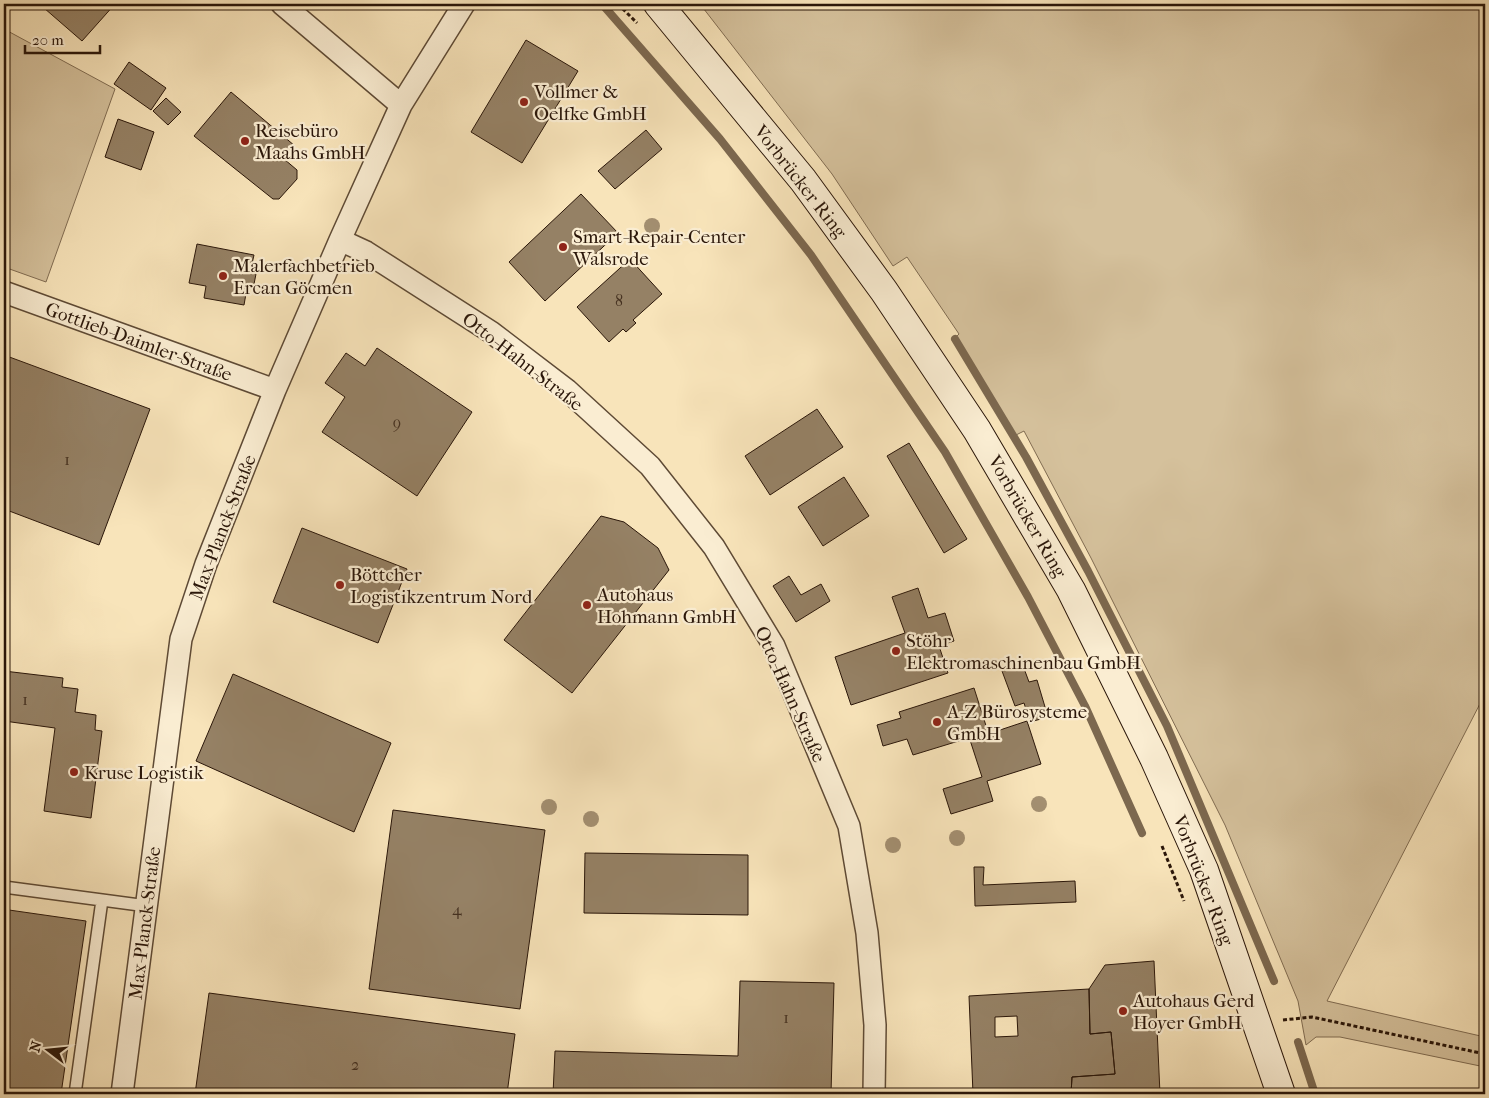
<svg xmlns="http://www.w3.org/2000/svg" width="1489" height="1098" viewBox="0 0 1489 1098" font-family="'IM FELL French Canon',serif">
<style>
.green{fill:#d5c19c;stroke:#806c52}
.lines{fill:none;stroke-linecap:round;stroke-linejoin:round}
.stream{stroke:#7c684f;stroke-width:8}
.building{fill:#958165;stroke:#2a1609;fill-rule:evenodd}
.lane-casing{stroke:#5e4a35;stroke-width:14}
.street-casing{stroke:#5e4a35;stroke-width:24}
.secondary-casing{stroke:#2a1609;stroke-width:30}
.path{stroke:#2a1609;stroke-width:3;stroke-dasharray:4 2.5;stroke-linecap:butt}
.lane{stroke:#faedd2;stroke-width:11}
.street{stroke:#faedd2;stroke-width:21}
.secondary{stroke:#faedd2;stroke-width:28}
.tree{fill:#a38f71}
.poi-dot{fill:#8f2418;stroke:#faedd2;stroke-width:2}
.labels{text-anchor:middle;stroke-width:4.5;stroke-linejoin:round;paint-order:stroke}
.number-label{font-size:16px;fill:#453120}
.poi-label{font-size:19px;fill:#2a1609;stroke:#faedd2;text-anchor:start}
.street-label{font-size:19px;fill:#2a1609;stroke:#faedd2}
</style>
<rect width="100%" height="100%" fill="#f8e4ba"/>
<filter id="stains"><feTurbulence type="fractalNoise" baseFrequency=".004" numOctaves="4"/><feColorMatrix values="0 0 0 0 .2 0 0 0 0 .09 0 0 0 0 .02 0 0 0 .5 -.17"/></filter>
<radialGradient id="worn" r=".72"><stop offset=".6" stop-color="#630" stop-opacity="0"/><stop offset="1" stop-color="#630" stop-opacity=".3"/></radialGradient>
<path class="green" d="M700,4h785v690l-158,307 158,36v30l-145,-30h-24l-10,8 -8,-44 -73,-176 -134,-267 -67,-127 -8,4 -61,-97 4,-4 -52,-77 -14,9 -61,-92z
M4,29l111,60 -69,193 -42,-15z"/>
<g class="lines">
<path class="stream" d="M602,4l118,135 91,116 134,197 83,145 57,109 57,127
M955,339l71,118 62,114 79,155 107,255
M1298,1042l17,52"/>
</g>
<path class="building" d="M47,4h68l-33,37 -38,-33z
M526,40l52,31 -56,92 -51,-31z
M129,62l37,26 -15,22 -37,-26z
M231,92l64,54 -11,13 13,11v9l-18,20h-6l-79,-63z
M166,98l15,14 -13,13 -15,-14z
M118,119l36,13 -13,38 -36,-13z
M646,130l16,19 -47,40 -17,-18z
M581,194l37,39 -73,68 -36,-39z
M197,244l57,11 -3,13 6,1 -4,20 -6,-1 -3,17 -40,-7 2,-12 -17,-3z
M630,259l32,35 -29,26 3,3 -10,9 -3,-3 -14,13 -32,-35z
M377,348l95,64 -55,84 -95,-64 23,-35 -20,-14 21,-30 19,13z
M4,355l146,54 -51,136 -95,-36z
M817,409l26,38 -73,48 -25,-39z
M909,443l58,96 -23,14 -57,-97z
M844,477l25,39 -46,30 -25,-39z
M601,516l23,6 34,26 11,22 -97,123 -68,-53z
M302,528l105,41 -29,74 -105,-41z
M789,576l12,19 20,-11 9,17 -34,21 -23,-36z
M918,588l10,30 17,-5 9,28 -15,5 9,27 -97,32 -16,-48 70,-24 -13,-36z
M1022,663l7,19 8,-2 11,37 -18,5 -6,-19 -9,3 -13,-35z
M4,671l59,7 -1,9 16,2 -3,23 21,3 -1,15 7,1 -11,87 -47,-7 11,-83 -51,-7z
M233,674l158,69 -37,89 -158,-71z
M974,688l14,44 -75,23 -6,-16 -24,7 -6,-21 24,-7 -2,-6z
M1027,721l14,43 -54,17 6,20 -42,13 -8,-25 39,-12 -12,-37z
M393,810l152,20 -25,179 -151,-20z
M585,853l163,2v60l-164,-2z
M974,867h10l-1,18 92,-4 1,21 -101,4z
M9,910l77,11 -25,173h-57v-150z
M1154,961l6,133h-89l1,-17 43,-3 -4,-42 -21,2 -1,-45 16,-24z
M740,981l94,2 -3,111h-278l2,-43 183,5z
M1089,989l1,45 21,-2 4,42 -43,3 -1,17h-98l-4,-98zM1017,1016l1,20 -23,1v-20z
M209,993l306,41 -8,60h-312z"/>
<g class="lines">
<defs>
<path id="lane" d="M4,887l98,13 -27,194
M102,900l45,6"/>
<path id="street" d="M282,4l119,101
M340,240l26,12 125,80 76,58 83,76 64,81 60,99 75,180 18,107 8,92 -1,69
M4,292l271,98
M122,1094l59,-455 25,-75 69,-174 65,-150 61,-135 63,-101"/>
<path id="secondary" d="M658,4l145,176 81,111 93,139 94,160 83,168 50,112 77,224"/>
</defs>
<use href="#lane" class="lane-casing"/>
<use href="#street" class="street-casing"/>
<use href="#secondary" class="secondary-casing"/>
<path class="path" d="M618,4l19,19
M1162,846l22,55
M1283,1020l29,-3 173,37"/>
<use href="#lane" class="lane"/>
<use href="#street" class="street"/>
<use href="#secondary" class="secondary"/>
</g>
<g class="tree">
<circle cx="652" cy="226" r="8"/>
<circle cx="1039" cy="804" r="8"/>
<circle cx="549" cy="807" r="8"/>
<circle cx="591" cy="819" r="8"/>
<circle cx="957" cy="838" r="8"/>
<circle cx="893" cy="845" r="8"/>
</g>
<g class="poi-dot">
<circle cx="524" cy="102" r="5"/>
<circle cx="245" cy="141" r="5"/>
<circle cx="563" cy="247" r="5"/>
<circle cx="223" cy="276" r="5"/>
<circle cx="340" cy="585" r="5"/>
<circle cx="587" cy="605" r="5"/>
<circle cx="896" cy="651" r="5"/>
<circle cx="937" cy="722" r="5"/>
<circle cx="74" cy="772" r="5"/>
<circle cx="1123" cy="1011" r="5"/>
</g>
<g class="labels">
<g class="number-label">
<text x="619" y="306">8</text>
<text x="397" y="428">9</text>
<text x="67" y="465">1</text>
<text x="25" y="705">1</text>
<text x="457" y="915">4</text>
<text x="786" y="1023">1</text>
<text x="355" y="1070">2</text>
</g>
<g class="poi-label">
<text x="534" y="98">Vollmer &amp;<tspan x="534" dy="22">Oelfke GmbH</tspan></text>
<text x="255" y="137">Reisebüro<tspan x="255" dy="22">Maahs GmbH</tspan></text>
<text x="573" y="243">Smart-Repair-Center<tspan x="573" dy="22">Walsrode</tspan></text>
<text x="233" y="272">Malerfachbetrieb<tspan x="233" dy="22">Ercan Göcmen</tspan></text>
<text x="350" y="581">Böttcher<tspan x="350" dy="22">Logistikzentrum Nord</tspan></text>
<text x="597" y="601">Autohaus<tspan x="597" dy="22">Hohmann GmbH</tspan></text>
<text x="906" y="647">Stöhr<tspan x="906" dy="22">Elektromaschinenbau GmbH</tspan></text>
<text x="947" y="718">A-Z Bürosysteme<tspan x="947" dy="22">GmbH</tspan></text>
<text x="84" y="779">Kruse Logistik</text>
<text x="1133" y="1007">Autohaus Gerd<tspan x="1133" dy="22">Hoyer GmbH</tspan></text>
</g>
<g class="street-label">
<text transform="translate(801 181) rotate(52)" y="7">Vorbrücker Ring</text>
<text transform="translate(139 341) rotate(20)" y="7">Gottlieb-Daimler-Straße</text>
<text transform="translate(523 361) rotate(38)" y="7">Otto-Hahn-Straße</text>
<text transform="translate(1028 516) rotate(60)" y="7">Vorbrücker Ring</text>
<text transform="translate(222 527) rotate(-69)" y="7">Max-Planck-Straße</text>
<text transform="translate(791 694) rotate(66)" y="7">Otto-Hahn-Straße</text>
<text transform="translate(1204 880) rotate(69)" y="7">Vorbrücker Ring</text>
<text transform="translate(144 923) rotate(-83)" y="7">Max-Planck-Straße</text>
</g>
</g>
<rect width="1489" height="1098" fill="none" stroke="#f8e4ba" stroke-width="20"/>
<rect x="5" y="5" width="1479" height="1088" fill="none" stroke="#2a1609" stroke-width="2.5"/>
<rect x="10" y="10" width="1469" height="1078" fill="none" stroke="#2a1609"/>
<g transform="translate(48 1050) rotate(286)" stroke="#faedd2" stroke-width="4" paint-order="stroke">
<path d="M0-4L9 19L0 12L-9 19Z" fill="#2a1609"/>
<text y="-8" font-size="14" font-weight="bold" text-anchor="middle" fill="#2a1609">N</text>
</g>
<path d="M25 45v8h75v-8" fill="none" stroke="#2a1609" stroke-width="2.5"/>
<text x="32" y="45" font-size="15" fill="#2a1609" stroke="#faedd2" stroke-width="4" paint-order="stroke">20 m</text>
<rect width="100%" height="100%" filter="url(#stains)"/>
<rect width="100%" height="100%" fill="url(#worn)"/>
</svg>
